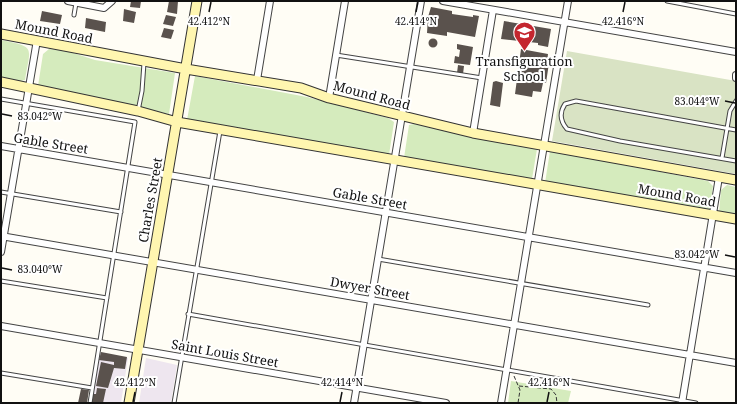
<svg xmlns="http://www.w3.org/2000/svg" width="737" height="404" viewBox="0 0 737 404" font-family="'Noto Serif',serif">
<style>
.industrial{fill:#eee6ef}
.green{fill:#d5ebbd}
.cemetery{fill:#d9e3c4}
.building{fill:#5a524d}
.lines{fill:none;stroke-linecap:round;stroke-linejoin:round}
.lane-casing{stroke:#444;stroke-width:5}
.street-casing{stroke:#444;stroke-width:8}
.secondary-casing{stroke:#333;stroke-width:11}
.path{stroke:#333;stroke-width:1;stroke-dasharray:4 2;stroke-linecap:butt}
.lane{stroke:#fff;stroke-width:3}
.street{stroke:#fff;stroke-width:6}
.secondary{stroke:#fff6b0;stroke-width:9}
.ticks{fill:none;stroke:#111;stroke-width:1.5}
.labels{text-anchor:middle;stroke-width:4;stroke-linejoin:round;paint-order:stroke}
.street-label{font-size:13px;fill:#111;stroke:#fff}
.poi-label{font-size:13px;fill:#111;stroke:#fff}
.ticks-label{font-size:10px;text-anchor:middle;fill:#111;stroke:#fff;stroke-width:4;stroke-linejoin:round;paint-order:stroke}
</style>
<rect width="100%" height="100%" fill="#fffdf5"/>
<path class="industrial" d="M100,353l28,5 -7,45h-29z
M146,358l31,7 -6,38h-32z"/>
<path class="green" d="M1,40c36,7 29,7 24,40l-5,1 -19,-4z
M49,49l15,1 31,10 80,13 -6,41 -131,-28 5,-32z
M195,76l112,21 81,21 6,4 -5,33 -202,-35z
M414,124l123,25 -5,30 -128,-21 5,-33z
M550,151l158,30 5,5 -3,23 -3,1 -162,-27z
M727,185l9,2v30l-17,-4 2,-23z
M511,381l60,10 -3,12h-60z"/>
<path class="cemetery" d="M567,51l169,30v93l-184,-33z"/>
<path class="building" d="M131,1h10l-1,7 -10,-1z
M169,1h9l-1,13 -10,-2z
M431,7l21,4v3l21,3v-2l6,1 -4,21 -28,-5v4l-20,-3 1,-16z
M124,9l12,3 -2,11 -11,-2z
M42,11l20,4 -2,9 -20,-3z
M166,15l10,2 -3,9 -10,-2z
M86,18l20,4 -1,10 -20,-4z
M504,21l47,8 -3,18 -10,-2v-2l-37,-4z
M164,28l10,2 -3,9 -10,-2z
M428.5 43a4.5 4.5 0 1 1 9 0a4.5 4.5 0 1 1-9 0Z
M457,44l16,3 -3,18 -16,-2 1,-7 4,1 1,-7 -3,-1z
M521,49l27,5 -1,8 2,1 -3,20h-3l-2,9 -8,-1 -1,6 -17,-3z
M458,65l6,1 -1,8 -6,-1z
M496,81l7,2 -3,24 -10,-2 3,-23z
M101,352l26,5 -2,12 -11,-1 -6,20 -12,-2 5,-24 13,3v-3l-15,-2z
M97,388l9,1 -3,14h-12l2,-9h3z
M81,389l8,1 -2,13h-9z"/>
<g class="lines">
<defs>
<path id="lane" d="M667,1l69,13
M74,15l2,-12
M336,55l146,23
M1,99l134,23 -45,281
M138,111l4,-20 2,-28
M736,130l-160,-29 -11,3c-6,9 -5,17 2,25l53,12 116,20
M722,158l8,-47 6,-10
M1,192l120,20
M378,259l270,46
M1,281l106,17
M188,314l508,89
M1,373l91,15
M174,403l46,-272"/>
<path id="street" d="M68,1l36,7 8,-7
M443,1l293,51
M736,78v-3
M257,80l13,-79
M329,98l16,-97
M473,133l20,-123
M1,146l735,127
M1,236l735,127
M1,252l36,-212
M1,326l445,77
M354,403l67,-402
M501,403l67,-402
M682,403l37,-226"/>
<path id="secondary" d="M1,34l185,35 115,19 28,10 144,35 263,47
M1,82l137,29 39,11 559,97
M129,403l68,-402"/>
</defs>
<use href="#lane" class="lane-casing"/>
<use href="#street" class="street-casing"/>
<use href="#secondary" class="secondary-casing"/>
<path class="path" d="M514,376l6,14 -2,13
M519,386l32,3 5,6 1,8"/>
<use href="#lane" class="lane"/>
<use href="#street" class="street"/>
<use href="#secondary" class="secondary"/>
</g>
<path class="ticks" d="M209,12l2,-10M416,12l2,-10M623,12l2,-10M725,101l10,2M2,114l10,2M725,255l10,2M2,268l10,2M133,402l2,-10M340,402l2,-10M547,402l2,-10"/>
<defs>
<symbol id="school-pin" viewBox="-11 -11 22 30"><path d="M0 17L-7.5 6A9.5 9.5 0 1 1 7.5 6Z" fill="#c4262e" stroke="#fff"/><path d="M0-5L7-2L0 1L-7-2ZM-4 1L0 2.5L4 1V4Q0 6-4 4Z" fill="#fff"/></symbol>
</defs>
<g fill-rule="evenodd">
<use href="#school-pin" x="512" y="20" width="25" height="34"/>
</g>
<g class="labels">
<g class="street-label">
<text transform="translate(54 31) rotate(11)" y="5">Mound Road</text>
<text transform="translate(372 95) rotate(15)" y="5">Mound Road</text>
<text transform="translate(51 143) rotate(9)" y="5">Gable Street</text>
<text transform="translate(677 195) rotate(10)" y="5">Mound Road</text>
<text transform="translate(370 198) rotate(10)" y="5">Gable Street</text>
<text transform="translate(150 200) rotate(-80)" y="5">Charles Street</text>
<text transform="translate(370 288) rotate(10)" y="5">Dwyer Street</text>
<text transform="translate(225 353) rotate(10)" y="5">Saint Louis Street</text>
</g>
<g class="poi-label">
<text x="524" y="66">Transfiguration<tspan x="524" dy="15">School</tspan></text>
</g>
</g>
<g class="ticks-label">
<text x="209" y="25">42.412°N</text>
<text x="416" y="25">42.414°N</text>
<text x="623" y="25">42.416°N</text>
<text x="697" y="105">83.044°W</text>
<text x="40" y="120">83.042°W</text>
<text x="697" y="258">83.042°W</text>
<text x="40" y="273">83.040°W</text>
<text x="135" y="386">42.412°N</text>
<text x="342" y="386">42.414°N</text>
<text x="549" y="386">42.416°N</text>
</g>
<rect width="737" height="404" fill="none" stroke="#111111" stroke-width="4"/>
</svg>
